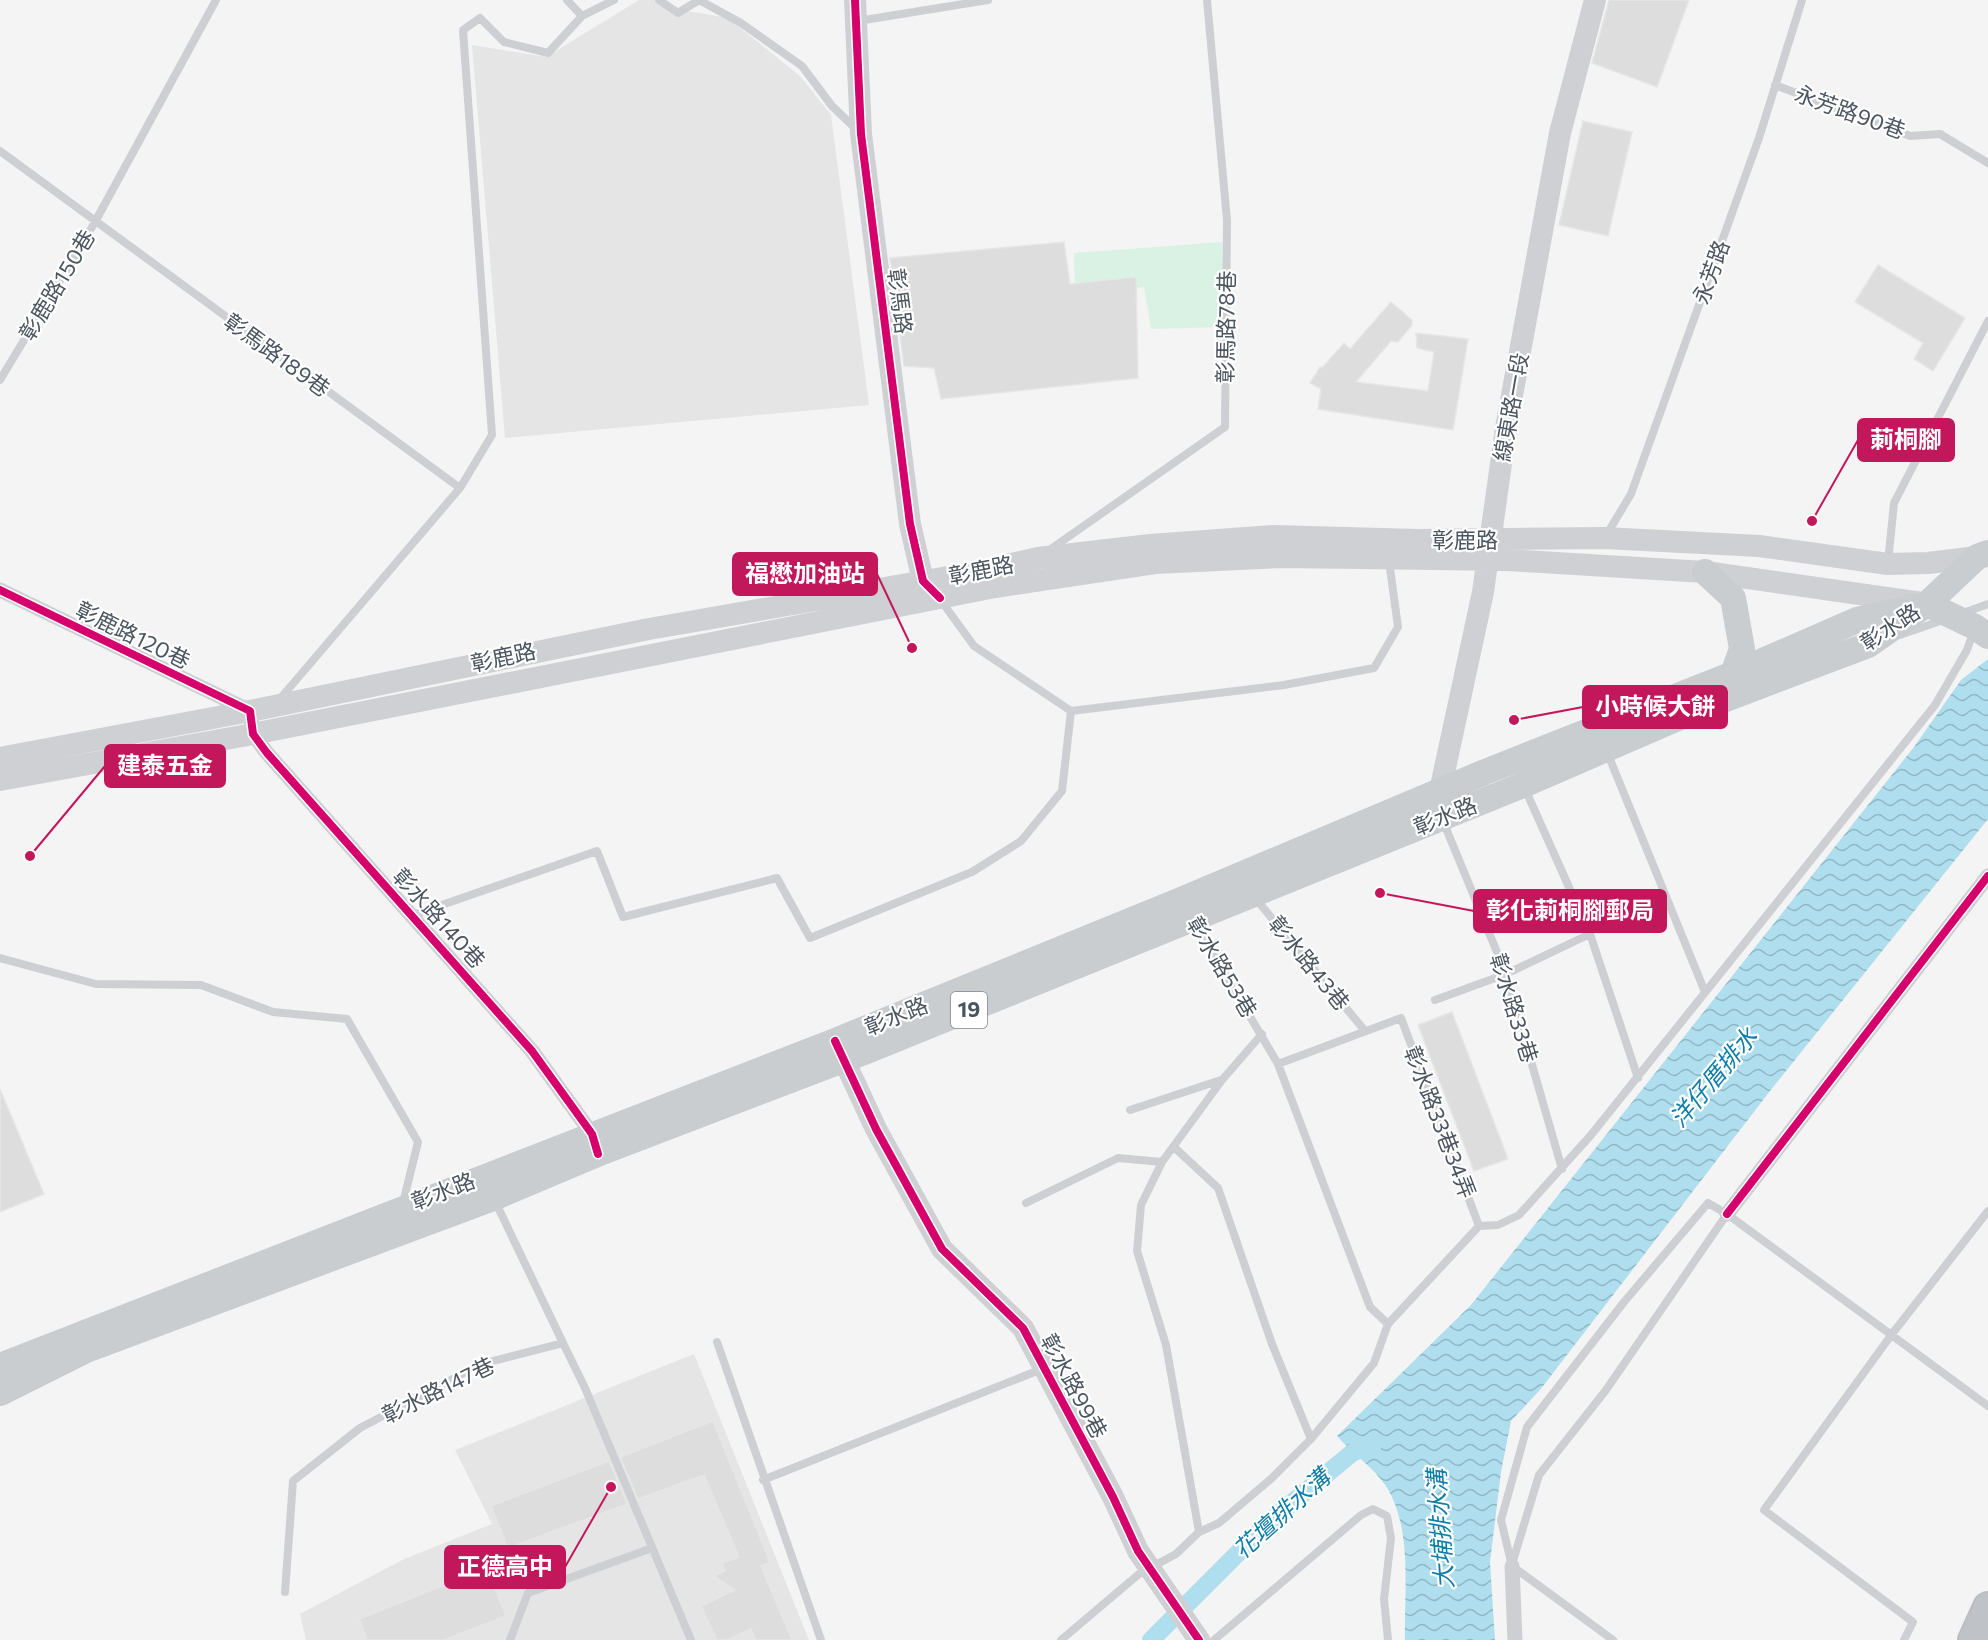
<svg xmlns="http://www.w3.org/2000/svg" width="1988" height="1640" viewBox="0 0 1988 1640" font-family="Commissioner,'Noto Sans TC',sans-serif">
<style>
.education{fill:#e6e5e6}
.garden{fill:#daf2e4}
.water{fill:url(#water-waves)}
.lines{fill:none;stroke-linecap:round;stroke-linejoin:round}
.canal{stroke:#afdeee;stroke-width:18}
.building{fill:#ddddde;stroke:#e5e6e7;stroke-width:1.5}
.highway-casing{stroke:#b9bdc3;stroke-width:32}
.lane{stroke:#cdcfd2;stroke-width:8}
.street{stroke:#cdcfd2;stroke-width:15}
.secondary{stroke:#ced0d3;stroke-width:22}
.primary{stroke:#cacdd0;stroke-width:26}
.highway{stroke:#bfc3c8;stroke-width:28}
.cycleway-casing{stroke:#fff;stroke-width:11}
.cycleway{stroke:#d6006c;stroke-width:8}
.labels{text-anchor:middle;stroke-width:4.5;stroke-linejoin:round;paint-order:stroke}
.shield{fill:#fff;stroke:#808890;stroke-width:1.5}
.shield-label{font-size:21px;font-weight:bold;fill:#4a5560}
.street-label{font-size:22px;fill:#4a5560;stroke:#fff}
.water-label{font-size:24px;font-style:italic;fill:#0e7ea8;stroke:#fff}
.leader{fill:none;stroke:#c2185b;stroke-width:2}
.callout-dot{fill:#c2185b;stroke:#fff;stroke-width:2}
.callout{fill:#c2185b;stroke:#c2185b;stroke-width:2}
.callout-label{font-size:24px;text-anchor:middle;font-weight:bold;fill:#fff}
</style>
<defs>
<pattern id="water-waves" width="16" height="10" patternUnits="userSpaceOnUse" patternTransform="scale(1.5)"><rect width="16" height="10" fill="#afdeee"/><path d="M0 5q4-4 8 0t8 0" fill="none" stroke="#90b7c4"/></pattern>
</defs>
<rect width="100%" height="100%" fill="#f4f4f4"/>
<path class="education" d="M639,0h24l19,10 46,8 72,58 31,39 38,290 -364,33 -33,-393 74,12z
M694,1354l115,286h-503l-6,-26 104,-55 88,-35 -37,-74z"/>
<path class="garden" d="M1222,242l4,85 -75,2 -7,-42 -69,7 -1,-41z"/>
<path class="water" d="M1988,659v160l-218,272 -230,299 -29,31 -10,51 -11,90 5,78h-90c-1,-49 8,-111 -19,-154 -12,-18 -34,-33 -49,-50l134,-131 443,-558 47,-67z"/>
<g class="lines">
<path class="canal" d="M1151,1640l120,-120 81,-67 22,-10"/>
</g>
<path class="building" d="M1609,0h80l-32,87 -65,-24z
M1583,121l49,11 -24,104 -49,-11z
M1064,242l6,42 66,-7 2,101 -197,21 -7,-31 -30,-2 -14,-108z
M1878,265l87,53 -32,53 -19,-12 9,-16 -68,-41z
M1391,302l21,18v5l-14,17 -7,-1 -35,41 72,9 6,-39 -17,-4 -1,-15 52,6 -15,91 -135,-21 3,-20 -11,-6 10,-16 2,1 22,-25 6,6z
M1452,1012l56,147 -34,12 -56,-146z
M0,1089l44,105 -44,18z
M713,1421l57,141 -9,4 31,74h-36l-5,-11 -24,11h-10l-16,-34 34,-16 -21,-14 11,-5 -3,-8 17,-6 -35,-82 -66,24 -18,-42z
M609,1461l18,43 -119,44 -17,-42z
M487,1568l19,48 -62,24h-77l-8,-21z"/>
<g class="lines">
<defs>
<path id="highway" d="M1973,1640l15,-33"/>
</defs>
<use href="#highway" class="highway-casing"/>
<path class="lane" d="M659,0l19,13 21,-13 42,23 61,43 30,40 24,23
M582,16l32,-16
M858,21l130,-21
M1775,85l135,51 30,-2 48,29
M0,151l460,337
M0,380l95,-158 121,-222
M1607,534l24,-40 128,-356 43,-138
M1048,551l177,-124 2,-207 -20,-220
M1888,562l6,-59 94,-182
M942,602l32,44 97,65 213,-26 90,-17 24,-41 -9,-66
M1963,613l25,-9
M1900,635l46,-16
M279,700l181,-212 32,-53 -29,-405 17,-12 24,24 44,11 34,-37 -15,-16
M1607,752l98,240
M1525,789l65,145 48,144
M1443,821l63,153 56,195
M1256,899l109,132
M413,915l184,-64 26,66 154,-39 33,60 162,-66 49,-31 41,-50 9,-80
M1195,923l83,141 92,243 18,17
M0,958l96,26 105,1 72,27 74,7 71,123 -15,61
M1435,1000l71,-26 84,-40
M1278,1064l123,-46 78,208
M1130,1110l91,-30
M1174,1147l44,41 54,156 39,95
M1026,1203l92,-45 44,4
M717,1342l104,298
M563,1343l22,45 106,252
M763,1480l279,-111
M1199,1532l-33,-187 -29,-94 4,-46 21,-43 60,-82 40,-46
M1512,1564l27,-89 67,-85 121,-176
M285,1592l8,-111 67,-53 121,-64 82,-21 -68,-142
M510,1640l18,-47 124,-45
M1061,1640l78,-66 37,-20 23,-22 20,-9 53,-45 39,-39 63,-76 14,-39 91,-98 19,-1 21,-10 72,-80 344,-430 32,-55 7,-20
M1214,1640l147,-125 12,-6 14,7 4,22 -7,61 4,41
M1613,1640l-101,-74 -11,-46 26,-93 97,-125 84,-99 19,11 261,192
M1904,1640l9,-18 -149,-112 128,-176 96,-123"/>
<path class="street" d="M0,590l250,121 3,23 14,19 265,298 60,83 3,8
M1727,1214l261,-338
M1512,1566l3,74"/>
<path class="secondary" d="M855,0l6,134 49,390 13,57 9,10
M0,758l250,-47 399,-82 322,-56 67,-15 112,-13 123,-9 146,4 185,-2 155,8 129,18 40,-1 49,-6
M0,780l253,-46 742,-147 160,-24 128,-6 224,3 198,12 217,31
M1441,806l-1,-15 43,-199 23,-164 54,-295 35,-133
M837,1045l39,84 66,120 81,79 90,169 25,54 61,89"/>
<path class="primary" d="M1705,572l28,26 9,51 -9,25
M1927,604l48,23 13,9
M0,1366l835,-325 346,-141 304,-128 248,-98 124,-54 58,-13
M0,1393l86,-43 407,-152 109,-46 267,-102 654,-265 171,-74 174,-66 59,-41 50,-47 11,-4"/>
<use href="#highway" class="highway"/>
<defs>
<path id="cycleway" d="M855,0l6,134 49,390 13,57 17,17
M0,590l250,121 3,23 14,19 265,298 60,83 6,20
M835,1041l41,88 66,120 81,79 90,169 25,54 61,89
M1727,1214l261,-338"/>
</defs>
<use href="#cycleway" class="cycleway-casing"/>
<use href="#cycleway" class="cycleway"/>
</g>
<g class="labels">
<rect class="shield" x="951" y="992" width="36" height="36" rx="4.5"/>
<g class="shield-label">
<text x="969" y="1017">19</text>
</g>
<g class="street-label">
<text transform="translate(1850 112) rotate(20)" y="8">永芳路90巷</text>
<text transform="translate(1711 272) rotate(-70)" y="8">永芳路</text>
<text transform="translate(57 285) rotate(-59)" y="8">彰鹿路150巷</text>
<text transform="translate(900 301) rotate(83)" y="8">彰馬路</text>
<text transform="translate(1226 327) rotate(-89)" y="8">彰馬路78巷</text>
<text transform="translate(277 355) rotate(36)" y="8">彰馬路189巷</text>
<text transform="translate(1511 407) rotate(-80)" y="8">線東路一段</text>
<text x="1465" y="548">彰鹿路</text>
<text transform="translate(981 570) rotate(-11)" y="8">彰鹿路</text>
<text transform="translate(1890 627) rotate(-33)" y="8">彰水路</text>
<text transform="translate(133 635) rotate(26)" y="8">彰鹿路120巷</text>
<text transform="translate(503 657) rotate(-12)" y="8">彰鹿路</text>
<text transform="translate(1445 816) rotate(-22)" y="8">彰水路</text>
<text transform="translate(439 918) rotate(48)" y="8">彰水路140巷</text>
<text transform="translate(1309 963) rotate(51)" y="8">彰水路43巷</text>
<text transform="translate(1222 967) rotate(59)" y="8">彰水路53巷</text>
<text transform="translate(1514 1008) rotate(73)" y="8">彰水路33巷</text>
<text transform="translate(896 1016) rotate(-22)" y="8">彰水路</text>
<text transform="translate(1440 1122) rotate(69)" y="8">彰水路33巷34弄</text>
<text transform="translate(443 1191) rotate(-21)" y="8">彰水路</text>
<text transform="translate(1074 1386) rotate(62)" y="8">彰水路99巷</text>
<text transform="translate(438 1390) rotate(-26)" y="8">彰水路147巷</text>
</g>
<g class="water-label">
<text transform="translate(1714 1078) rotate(-50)" y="8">洋仔厝排水</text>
<text transform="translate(1282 1514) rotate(-42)" y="8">花壇排水溝</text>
<text transform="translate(1441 1529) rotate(-94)" y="8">大埔排水溝</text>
</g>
</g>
<path class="leader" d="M1812 521L1858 440M912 648L877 574M1514 720L1583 707M30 856L105 766M1380 893L1474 911M611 1487L565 1567"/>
<g class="callout-dot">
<circle cx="1812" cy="521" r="6"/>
<circle cx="912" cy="648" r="6"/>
<circle cx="1514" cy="720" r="6"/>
<circle cx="30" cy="856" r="6"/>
<circle cx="1380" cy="893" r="6"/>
<circle cx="611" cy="1487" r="6"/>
</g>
<g class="callout">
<rect x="1858" y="419" width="96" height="42" rx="6"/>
<rect x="733" y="553" width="144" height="42" rx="6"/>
<rect x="1583" y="686" width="144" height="42" rx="6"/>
<rect x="105" y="745" width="120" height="42" rx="6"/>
<rect x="1474" y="890" width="192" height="42" rx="6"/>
<rect x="445" y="1546" width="120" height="42" rx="6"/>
</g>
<g class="callout-label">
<text x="1906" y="448">莿桐腳</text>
<text x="805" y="582">福懋加油站</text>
<text x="1655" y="715">小時候大餅</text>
<text x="165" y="774">建泰五金</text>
<text x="1570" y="919">彰化莿桐腳郵局</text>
<text x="505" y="1575">正德高中</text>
</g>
</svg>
